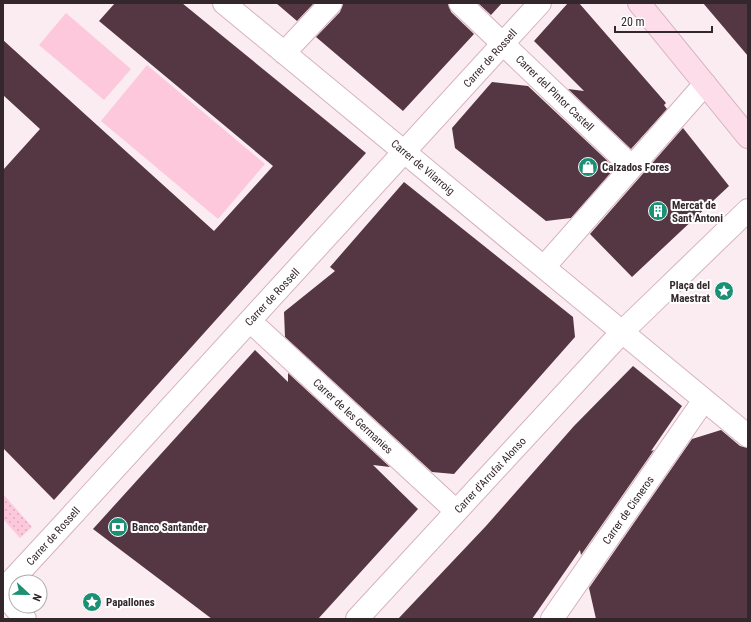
<svg xmlns="http://www.w3.org/2000/svg" width="751" height="622" viewBox="0 0 751 622" font-family="'Roboto Condensed',sans-serif">
<style>
.grass{fill:url(#grass-dots)}
.pitch{fill:#fdc8db}
.building{fill:#543742}
.lines{fill:none;stroke-linecap:round;stroke-linejoin:round}
.pedestrian-casing{stroke:#d5b2be;stroke-width:24}
.minor-casing{stroke:#d5b2be;stroke-width:24}
.secondary-casing{stroke:#d5b2be;stroke-width:24}
.pedestrian{stroke:#fff;stroke-width:22}
.minor{stroke:#fff;stroke-width:22}
.secondary{stroke:#fcdde9;stroke-width:22}
.labels{text-anchor:middle;stroke-width:4;stroke-linejoin:round;paint-order:stroke}
.street-label{font-size:11px;fill:#34272c;stroke:#fff}
.poi-label{font-size:11px;font-weight:bold;fill:#34272c;stroke:#fff;text-anchor:start}
</style>
<defs>
<pattern id="grass-dots" width="8" height="8" patternUnits="userSpaceOnUse"><rect width="8" height="8" fill="#fdc8db"/><path d="M2 2h.1M6 6h.1" fill="none" stroke="#d9acbc" stroke-width="1.8" stroke-linecap="round"/></pattern>
</defs>
<rect width="100%" height="100%" fill="#fbecf1"/>
<path class="grass" d="M4,495l28,32 -12,11 -17,-19z"/>
<path class="pitch" d="M66,13l65,56 -27,31 -65,-55z
M147,65l118,99 -47,55 -117,-98z"/>
<path class="building" d="M115,3h67l184,150 -312,347 -51,-52v-278l37,-41 -37,-34v-55l211,191 59,-65 -174,-145z
M276,3h38l-17,18z
M343,3h105l3,9 23,22 -71,77 -87,-74 24,-25z
M478,3h24l-11,12z
M568,3h11l87,100 -2,2 3,4 -36,40 -63,-60 16,2 -50,-50z
M703,3h45v53z
M492,82l36,4 87,82 -44,50 -25,3 -91,-73 -3,-20z
M683,128l46,58 -97,91 -42,-43z
M404,182l169,135 2,20 -121,137 -22,-2 -147,-135 -1,-25 51,-41 -5,-4z
M255,350l33,32v-9l102,94 -17,-2 45,44 -100,110h-106l-119,-90z
M633,366l49,40 -31,45 3,-1 -73,105 -1,-5 -48,69h-134l88,-93 88,-100z
M721,430l19,16 8,2v171h-152l-7,-31 103,-149z"/>
<g class="lines">
<defs>
<path id="pedestrian" d="M3,590l72,-78"/>
<path id="minor" d="M224,3l524,433
M460,3l172,164
M284,53l47,-50
M544,267l161,-183
M250,321l206,190
M75,512l465,-509
M3,594l22,25
M357,619l265,-287 126,-122
M552,619l152,-219"/>
<path id="secondary" d="M639,3l109,134"/>
</defs>
<use href="#pedestrian" class="pedestrian-casing"/>
<use href="#minor" class="minor-casing"/>
<use href="#secondary" class="secondary-casing"/>
<use href="#pedestrian" class="pedestrian"/>
<use href="#minor" class="minor"/>
<use href="#secondary" class="secondary"/>
</g>
<defs>
<symbol id="shop-disc" viewBox="-11 -11 22 22"><circle r="9.5" fill="#1a9074" stroke="#fff"/><path d="M-5-2.5h2.3a2.7 3.5 0 0 1 5.4 0H5L5.5 6h-11ZM-1.5-2.5h3a1.5 2.3 0 0 0-3 0Z" fill="#fff"/></symbol>
<symbol id="building-disc" viewBox="-11 -11 22 22"><circle r="9.5" fill="#1a9074" stroke="#fff"/><path d="M-4-6H4V6H1V3H-1V6H-4ZM-2.5-4.3h1.7v1.8h-1.7ZM.8-4.3h1.7v1.8H.8ZM-2.5-1h1.7V.8h-1.7ZM.8-1h1.7V.8H.8Z" fill="#fff"/></symbol>
<symbol id="sight-disc" viewBox="-11 -11 22 22"><circle r="9.5" fill="#1a9074" stroke="#fff"/><path d="M0-6L1.8-2.2L6-1.7L2.9 1.2L3.7 5.4L0 3.3L-3.7 5.4L-2.9 1.2L-6-1.7L-1.8-2.2Z" fill="#fff"/></symbol>
<symbol id="bank-disc" viewBox="-11 -11 22 22"><circle r="9.5" fill="#1a9074" stroke="#fff"/><path d="M-6-4H6V4H-6ZM0-2.3a2.3 2.3 0 1 0 0 4.6a2.3 2.3 0 1 0 0-4.6Z" fill="#fff"/></symbol>
</defs>
<g fill-rule="evenodd">
<use href="#shop-disc" x="577" y="156" width="22" height="22"/>
<use href="#building-disc" x="647" y="200" width="22" height="22"/>
<use href="#sight-disc" x="713" y="280" width="22" height="22"/>
<use href="#bank-disc" x="107" y="516" width="22" height="22"/>
<use href="#sight-disc" x="81" y="591" width="22" height="22"/>
</g>
<g class="labels">
<g class="street-label">
<text transform="translate(490 58) rotate(-48)" y="4">Carrer de Rossell</text>
<text transform="translate(555 93) rotate(44)" y="4">Carrer del Pintor Castell</text>
<text transform="translate(423 167) rotate(40)" y="4">Carrer de Vilarroig</text>
<text transform="translate(272 297) rotate(-47)" y="4">Carrer de Rossell</text>
<text transform="translate(353 416) rotate(43)" y="4">Carrer de les Germanies</text>
<text transform="translate(490 475) rotate(-47)" y="4">Carrer d'Arrufat Alonso</text>
<text transform="translate(628 510) rotate(-55)" y="4">Carrer de Cisneros</text>
<text transform="translate(53 536) rotate(-48)" y="4">Carrer de Rossell</text>
</g>
<g class="poi-label">
<text x="602" y="171">Calzados Fores</text>
<text x="672" y="209">Mercat de<tspan x="672" dy="13">Sant Antoni</tspan></text>
<text x="710" y="289" text-anchor="end">Plaça del<tspan x="710" dy="13">Maestrat</tspan></text>
<text x="132" y="531">Banco Santander</text>
<text x="106" y="606">Papallones</text>
</g>
</g>
<rect width="751" height="622" fill="none" stroke="#34272c" stroke-width="8"/>
<g transform="translate(28 594) rotate(112)"><circle r="19" fill="#ffffff" stroke="#aea9ab"/>
<path d="M0-3L7 15L0 10L-7 15Z" fill="#1a9074"/>
<text y="-6" font-size="11" font-weight="bold" text-anchor="middle" fill="#34272c">N</text>
</g>
<path d="M615 26v6h97v-6" fill="none" stroke="#34272c" stroke-width="2"/>
<text x="621" y="26" font-size="12" fill="#34272c" stroke="#ffffff" stroke-width="3" paint-order="stroke">20 m</text>
</svg>
